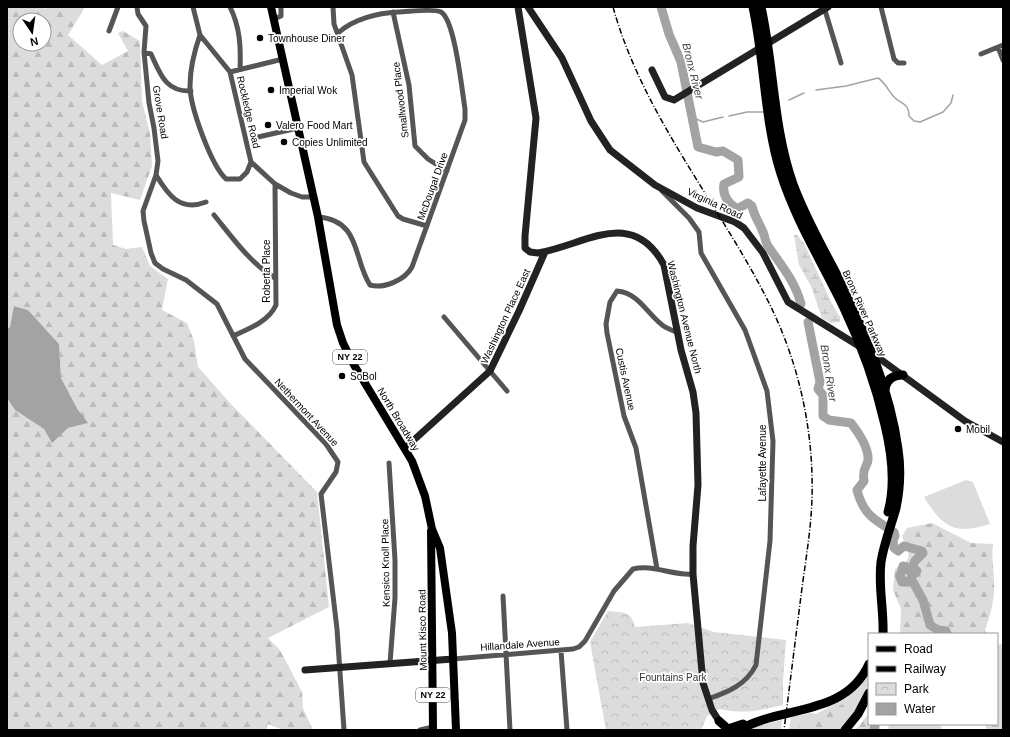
<svg xmlns="http://www.w3.org/2000/svg" width="1010" height="737" viewBox="0 0 1010 737" font-family="Arial,sans-serif">
<style>
.grass{fill:#dcdcdc}
.forest{fill:url(#forest-firs);fill-rule:evenodd}
.wetland{fill:url(#wetland-marsh)}
.park{fill:url(#park-crowns)}
.water{fill:#a3a3a3}
.lines{fill:none;stroke-linecap:round;stroke-linejoin:round}
.stream{stroke:#a3a3a3;stroke-width:1.5}
.river{stroke:#a3a3a3;stroke-width:9}
.street{stroke:#555;stroke-width:5}
.secondary{stroke:#222;stroke-width:7}
.primary{stroke:#000;stroke-width:8}
.highway{stroke:#000;stroke-width:9}
.rail{stroke:#000;stroke-width:1.5;stroke-dasharray:6 2 1 2;stroke-linecap:butt}
.poi-dot{fill:#000;stroke:#fff;stroke-width:1.5}
.labels{text-anchor:middle;stroke-width:3.5;stroke-linejoin:round;paint-order:stroke}
.shield{fill:#fff;stroke:#4c4c4c;stroke-width:1}
.shield-label{font-size:9px;font-weight:bold;fill:#000}
.poi-label{font-size:10px;fill:#000;stroke:#fff;text-anchor:start}
.street-label{font-size:10px;fill:#000;stroke:#fff}
.park-label{font-size:10px;fill:#333;stroke:#fff}
.water-label{font-size:11px;font-style:italic;fill:#444;stroke:#fff}
</style>
<defs>
<pattern id="forest-firs" width="22" height="20" patternUnits="userSpaceOnUse"><rect width="22" height="20" fill="#dcdcdc"/><path d="M5 1l3.5 6h-7zM16 11l3.5 6h-7z" fill="#bbb"/></pattern>
<pattern id="wetland-marsh" width="20" height="14" patternUnits="userSpaceOnUse"><rect width="20" height="14" fill="#dcdcdc"/><path d="M1 5h8M5 5V1M11 12h8M15 12V8" fill="none" stroke="#bbb"/></pattern>
<pattern id="park-crowns" width="20" height="18" patternUnits="userSpaceOnUse"><rect width="20" height="18" fill="#dcdcdc"/><path d="M2 6a3 3 0 1 1 6 0M12 15a3 3 0 1 1 6 0" fill="none" stroke="#bbb"/></pattern>
</defs>
<rect width="100%" height="100%" fill="#fff"/>
<path class="grass" d="M966,480l7,2 17,42c-35,11 -47,4 -66,-27z
M868,673c6,16 -18,45 -28,57h-51l2,-13 19,-4 6,1 30,-16z
M782,720l-1,10h-34l2,-2z
M888,724h51l3,4 -1,2h-52z"/>
<path class="forest" d="M7,7h36l2,2 2,-2h38l-17,28 34,30 26,-14 -10,-18 5,-2 17,10 2,60 8,32 2,33 -12,34 -29,-7 2,52 13,4 16,-2 8,19 18,13 -6,31 25,13 7,18 4,26 32,36 87,89 12,115 -61,31 12,12 22,42 1,16 10,22h-30l-15,-6 -2,6h-259v-332l8,12 29,19 8,13 16,-14 19,-5 -9,-13 -17,-32 -2,-34 -31,-34 -13,-4 -5,21 -3,2zM20,20h24v24h-24z
M932,523l39,20 22,1c-2,13 1,25 1,37 1,18 -3,33 -9,49l3,4h-88l1,-25 -8,-19 2,-21 12,-8 2,-6 -7,-19 5,-8z
M1003,644v86h-16l-2,-6h12v-79z
M854,698l-1,5 -21,27h-39c15,-11 33,-14 48,-25 5,-3 7,-6 13,-7z
M869,714v10h11v6h-25z"/>
<path class="wetland" d="M794,235h3l7,8 28,61 8,13v5l-9,1 -9,-5 -11,-32 -12,-21z"/>
<path class="park" d="M608,611c15,2 23,-1 27,16l53,-4 26,9 72,8 -3,40v25c-26,6 -38,9 -64,4l-12,7 -6,14h-95l-16,-88z"/>
<path class="water" d="M14,306l14,4 31,34 2,34 17,32 10,13 -20,5 -16,15 -8,-14 -29,-19 -8,-12v-69l3,-2z"/>
<g class="lines">
<path class="stream" d="M816,90l30,-4 32,-8c8,5 10,13 16,19 7,7 15,6 15,19l5,5 6,1 23,-10 8,-9 2,-8
M789,100l15,-7
M729,116l18,-4h16
M692,117l11,5 20,-5"/>
<path class="river" d="M661,7l8,27 12,28 17,85 18,5 7,-1 15,9 1,17 -15,7c-2,11 4,19 13,25l11,-6 4,3c2,10 7,16 11,26 2,4 2,10 5,14 13,19 27,35 33,58
M808,322l12,60 -2,7 5,6v21l6,4 22,3c7,9 18,24 17,37 -1,8 -6,7 -4,21l-7,9c6,24 17,30 37,42l1,4 -2,4 1,8 4,3 6,-5 18,5 1,2 -8,8 -3,6 5,4 -4,4 -7,-8 -3,-1 -3,11 2,5 5,-1 6,1 10,18 7,25 8,5 8,1 1,3
M874,730l1,-6"/>
<path class="street" d="M137,7l1,7 8,12 -2,26 5,51 5,25 4,33 -2,14 -13,36 1,10 7,32 4,10 8,6 23,11 31,24 28,55 81,85 12,18 -2,10 -15,22 16,135 7,101
M193,7l7,28 30,37 21,90 24,22 16,9 11,4h11
M230,7c10,20 11,40 10,62
M333,7l1,17 18,51 12,87 34,54 5,3 24,7
M824,7l17,56
M881,7l13,52 4,4h6
M393,12l16,73 6,61 13,13 19,12
M274,19l7,-3v-9
M109,31l9,-24
M200,35c-6,17 -10,33 -10,51 0,21 21,79 36,93h14l7,-7 4,-10
M998,47l5,13
M144,52l7,2c9,19 14,38 40,37
M981,54l22,-9
M230,72l53,-13
M258,137l40,-9
M156,175c12,20 24,37 50,27
M662,191l27,27 10,14 2,21 44,77 22,61 6,50 -3,100 -14,124c-10,20 -28,27 -48,34
M214,215c18,22 36,48 61,63
M318,217c43,3 35,42 52,68 14,4 35,-5 42,-18l53,-147v-11c-3,-18 -10,-89 -24,-97 -8,-4 -34,0 -43,0 -20,1 -45,7 -60,21
M444,317l63,74
M233,336c16,-7 36,-15 43,-31l-1,-121
M389,463l6,97v38l-5,65
M657,569l-21,-121 -12,-32 -17,-83 -1,-9 4,-22 7,-11c23,2 31,25 48,36 4,2 8,4 12,5
M503,596l7,134
M561,651l6,79
M453,659l120,-10 6,-2 6,-6 29,-50 19,-22c20,-5 40,7 60,5
M420,730l13,-3"/>
<path class="secondary" d="M518,7l18,111 -11,118v12l5,4 8,1c47,-8 94,-47 126,12l17,85 12,42 3,21 2,72 -5,61v28l10,109 9,27 7,11
M528,7l34,51 29,63 19,29 45,35 42,23 38,14 9,6 19,25 25,49 74,46
M652,70l13,27 9,3 154,-93
M872,353l93,68 38,21
M405,448l85,-77 29,-60 26,-59
M305,670l148,-11"/>
<path class="primary" d="M271,7l47,210 19,108 6,18 11,22 58,96 13,35 7,33 8,19 12,85 4,97
M431,531l2,199"/>
<path class="highway" d="M753,7c12,55 11,113 28,167 15,47 42,90 63,134 18,38 32,77 41,117 7,29 11,59 3,87
M761,7c13,59 12,121 32,177 12,33 30,64 46,95 26,53 51,111 59,170 3,20 2,40 -2,59 -5,18 -12,35 -15,54 -3,24 3,48 2,72
M885,392c0,-12 7,-17 18,-17
M719,721l9,8 15,-5
M739,730c43,-25 106,-13 130,-66
M845,730l13,-16 11,-21"/>
<path class="rail" d="M613,7c30,108 105,195 155,294 31,61 46,130 44,198 -1,30 -6,59 -10,89 -6,47 -12,95 -18,142"/>
</g>
<g class="poi-dot">
<circle cx="260" cy="38" r="4"/>
<circle cx="271" cy="90" r="4"/>
<circle cx="268" cy="125" r="4"/>
<circle cx="284" cy="142" r="4"/>
<circle cx="342" cy="376" r="4"/>
<circle cx="958" cy="429" r="4"/>
</g>
<g class="labels">
<g class="shield">
<rect x="333" y="350" width="34" height="14" rx="3"/>
<rect x="416" y="688" width="34" height="14" rx="3"/>
</g>
<g class="shield-label">
<text x="350" y="360">NY 22</text>
<text x="433" y="698">NY 22</text>
</g>
<g class="poi-label">
<text x="268" y="42">Townhouse Diner</text>
<text x="279" y="94">Imperial Wok</text>
<text x="276" y="129">Valero Food Mart</text>
<text x="292" y="146">Copies Unlimited</text>
<text x="350" y="380">SoBol</text>
<text x="966" y="433">Mobil</text>
</g>
<g class="street-label">
<text transform="translate(400 100) rotate(-97)" y="4">Smallwood Place</text>
<text transform="translate(161 112) rotate(81)" y="4">Grove Road</text>
<text transform="translate(249 112) rotate(77)" y="4">Rockledge Road</text>
<text transform="translate(432 186) rotate(-70)" y="4">McDougal Drive</text>
<text transform="translate(715 203) rotate(25)" y="4">Virginia Road</text>
<text transform="translate(266 271) rotate(-90)" y="4">Roberta Place</text>
<text transform="translate(865 313) rotate(66)" y="4">Bronx River Parkway</text>
<text transform="translate(505 316) rotate(-65)" y="4">Washington Place East</text>
<text transform="translate(685 317) rotate(76)" y="4">Washington Avenue North</text>
<text transform="translate(626 379) rotate(78)" y="4">Custis Avenue</text>
<text transform="translate(307 412) rotate(47)" y="4">Nethermont Avenue</text>
<text transform="translate(399 419) rotate(59)" y="4">North Broadway</text>
<text transform="translate(762 463) rotate(-90)" y="4">Lafayette Avenue</text>
<text transform="translate(385 563) rotate(-91)" y="4">Kensico Knoll Place</text>
<text transform="translate(422 630) rotate(-91)" y="4">Mount Kisco Road</text>
<text transform="translate(520 644) rotate(-4)" y="4">Hillandale Avenue</text>
</g>
<g class="park-label">
<text x="673" y="681">Fountains Park</text>
</g>
<g class="water-label">
<text transform="translate(693 71) rotate(76)" y="4">Bronx River</text>
<text transform="translate(829 373) rotate(81)" y="4">Bronx River</text>
</g>
</g>
<rect width="1010" height="737" fill="none" stroke="#000000" stroke-width="16"/>
<rect x="868" y="633" width="130" height="92" fill="#ffffff" stroke="#999999"/>
<rect x="876" y="646" width="20" height="6" fill="#000000" stroke="#999999"/>
<text x="904" y="653" font-size="12" fill="#000000">Road</text>
<rect x="876" y="666" width="20" height="6" fill="#000000" stroke="#999999"/>
<text x="904" y="673" font-size="12" fill="#000000">Railway</text>
<rect x="876" y="683" width="20" height="12" fill="url(#park-crowns)" stroke="#999999"/>
<text x="904" y="693" font-size="12" fill="#000000">Park</text>
<rect x="876" y="703" width="20" height="12" fill="#a3a3a3" stroke="#999999"/>
<text x="904" y="713" font-size="12" fill="#000000">Water</text>
<g transform="translate(32 32) rotate(167)"><circle r="19" fill="#ffffff" stroke="#999999"/>
<path d="M0-3L7 15L0 10L-7 15Z" fill="#000000"/>
<text y="-6" font-size="11" font-weight="bold" text-anchor="middle" fill="#000000">N</text>
</g>
</svg>
